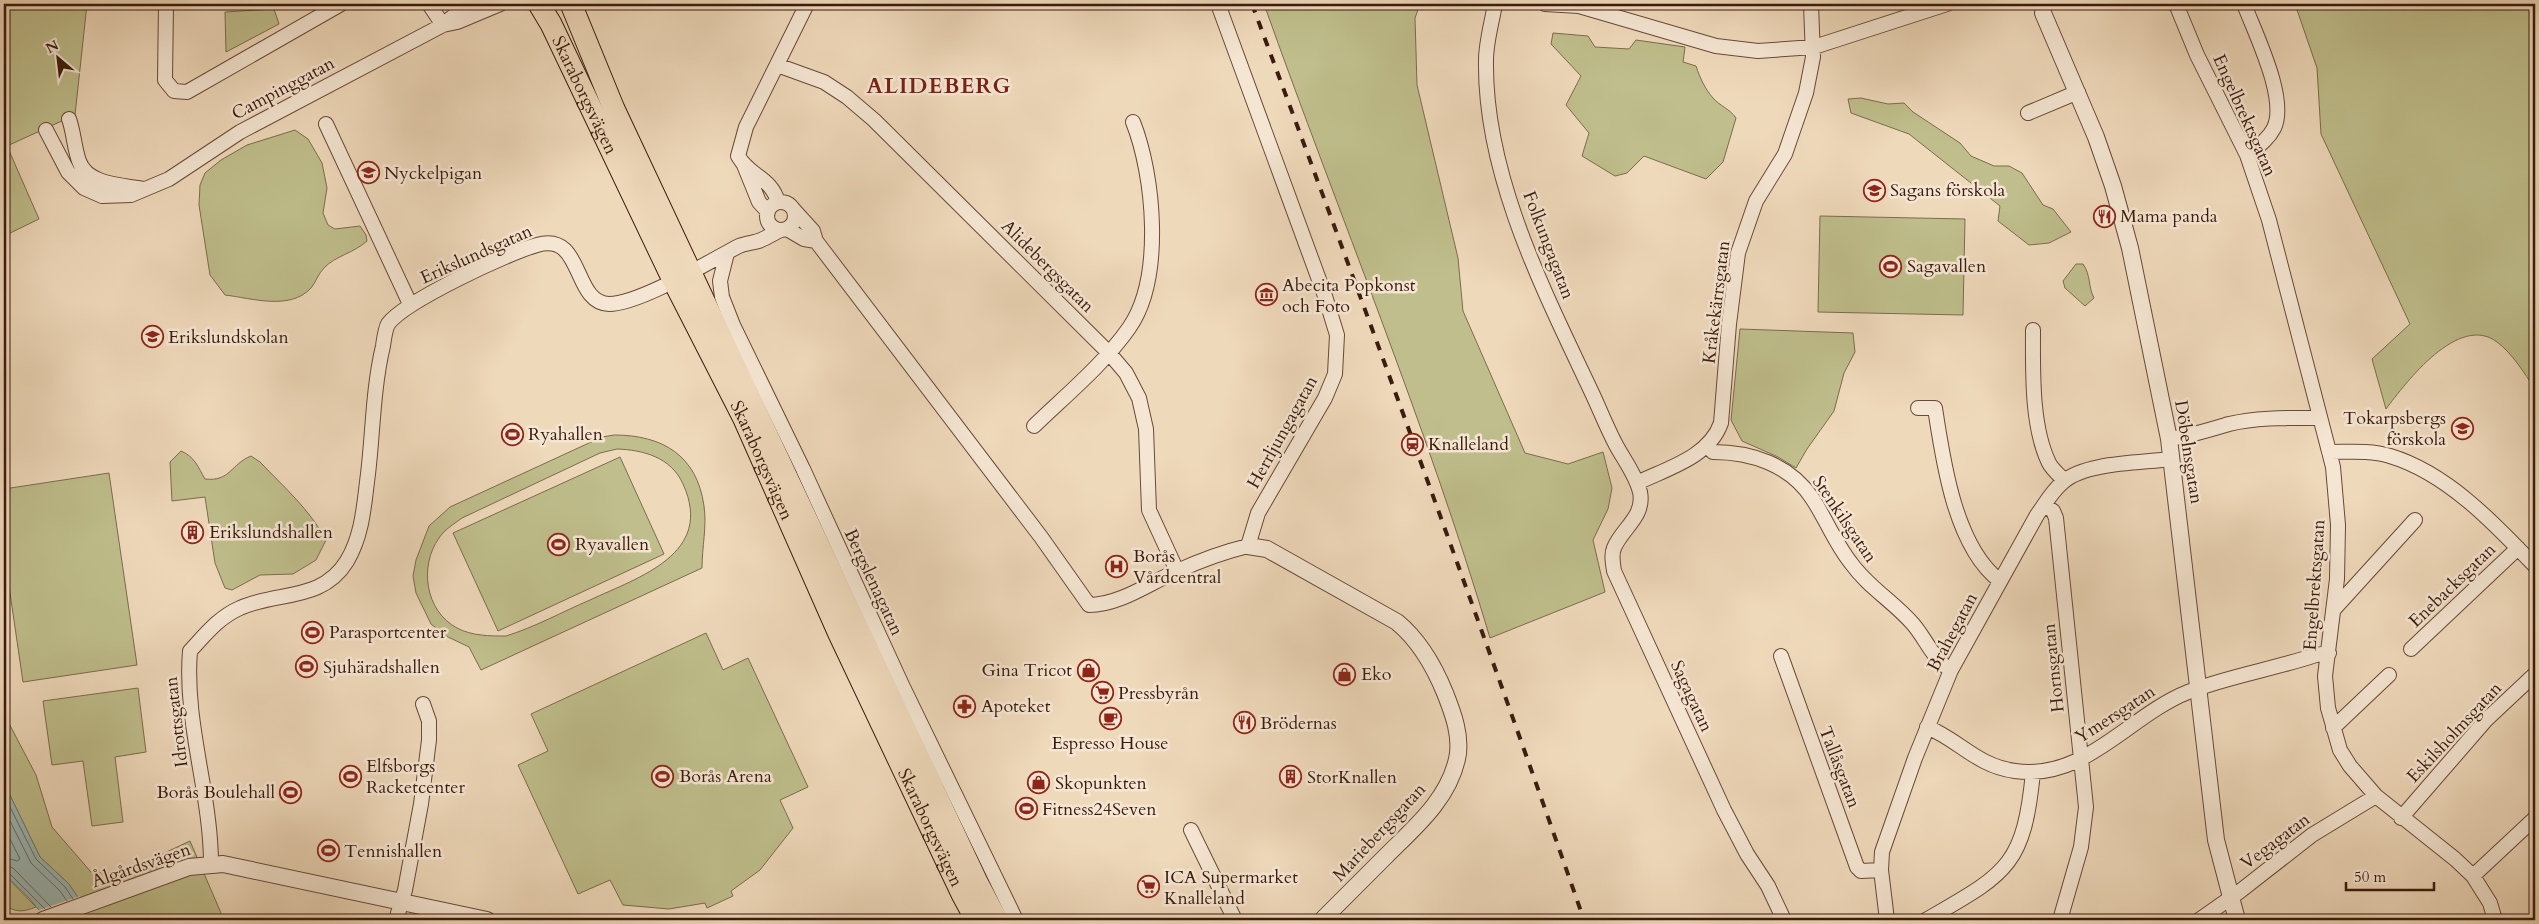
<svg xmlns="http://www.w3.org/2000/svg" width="2539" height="924" viewBox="0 0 2539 924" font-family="Cardo,serif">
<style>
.green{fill:#bfbe8c;stroke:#7c6c4c;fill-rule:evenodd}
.water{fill:#9bb9b7;stroke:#747a73}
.pier{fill:#efd9bb}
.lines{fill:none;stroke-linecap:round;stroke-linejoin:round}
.shore{stroke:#6a6a62;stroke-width:1}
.minor-casing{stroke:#674a38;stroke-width:16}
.tertiary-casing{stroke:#674a38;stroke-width:18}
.primary-casing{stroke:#3a1b0d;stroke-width:23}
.minor{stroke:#f5e6d3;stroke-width:14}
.tertiary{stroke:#f5e6d3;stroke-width:16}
.primary{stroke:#efd9bb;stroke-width:21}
.rail{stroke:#3a1b0d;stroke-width:4;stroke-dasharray:9 9;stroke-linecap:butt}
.labels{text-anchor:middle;stroke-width:5;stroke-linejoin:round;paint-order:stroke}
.street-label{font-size:18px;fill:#3a1b0d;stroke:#f5e6d3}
.poi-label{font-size:18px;fill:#3a1b0d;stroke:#f5e6d3;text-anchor:start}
.district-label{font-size:22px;font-weight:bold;letter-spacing:1px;fill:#7a1f14;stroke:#f5e6d3}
</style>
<rect width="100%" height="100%" fill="#efd9bb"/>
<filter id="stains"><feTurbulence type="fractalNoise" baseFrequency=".004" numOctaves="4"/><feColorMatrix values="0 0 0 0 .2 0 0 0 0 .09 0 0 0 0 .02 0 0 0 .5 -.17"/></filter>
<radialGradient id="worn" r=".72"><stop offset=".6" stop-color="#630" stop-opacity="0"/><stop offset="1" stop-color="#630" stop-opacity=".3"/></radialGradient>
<path class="green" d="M4,4h83l-12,111 -68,31 32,73 -35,17z
M1264,4h156l-5,14 2,67 41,173 5,53 62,142 43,11 35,-12 9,36 -4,21 -15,31 12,52 -115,46c-64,-215 -151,-423 -226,-634z
M2295,4h240v385c-11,-16 -22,-35 -38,-47 -38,-29 -91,40 -111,67l-14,-50 38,-35 -89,-190 -4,-66z
M274,9l5,15 -53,28 -1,-40z
M1553,33l35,3 7,11 34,2 7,-9 49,7 -2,15 13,4c4,12 9,23 17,32 7,8 17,11 23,20l-13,44 -17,17 -62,-23 -17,17 -12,3 -33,-20 7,-23 -23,-28 15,-29 -30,-32z
M1861,98l27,6 16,-1 9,9 47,31 11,13 23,10h15l13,7 21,32 10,4 18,23 -22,11 -20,2 -31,-24 2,-15 -91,-72 -58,-21 -3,-14z
M295,130l13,9 14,24 5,25 -4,25 5,12 7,4 25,-3 6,9 1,6c-13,12 -32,15 -43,27 -6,6 -8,14 -13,20 -21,23 -60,10 -86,7l-15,-20 -11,-70 1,-20 5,-12 16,-13 26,-15z
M1820,216l145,3 -2,96 -145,-3z
M2076,264h7c8,11 5,23 11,34l-9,8 -20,-18 -2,-7z
M1740,329l113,4 2,19 -11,21 -10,38 -27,38 -11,19 -18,-11 -36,-16 -11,-21z
M614,435c48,0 83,20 90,71 3,20 -2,41 -2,62l-221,102 -12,-23 -23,-11 -15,-12 -15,-31 -3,-17 3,-16 13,-34 21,-19 152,-70zM617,449c26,1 54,8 66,35 32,70 -44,93 -93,116 -28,12 -55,27 -84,36 -16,0 -34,0 -49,-8 -32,-17 -38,-62 -18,-90 6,-9 15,-14 23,-20l138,-65z
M181,451c14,6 17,16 24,28 25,3 26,-15 46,-23l9,6c24,25 50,48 66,78l-10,20 -23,14 -33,1 -28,15 -7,-2 -10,-25 -10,-66 -33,4 -2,-39z
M620,457l44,97 -166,77 -45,-98z
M109,473l28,192 -114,17 -19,-130v-63z
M706,633l17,37 25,-12 60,129 -28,13 13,28 -33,42 -29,21 2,5 -26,12 -2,-5 -36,6 -46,-4 -13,-25 -32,14 -60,-129 30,-14 -17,-37z
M138,688l8,64 -31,5 8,65 -31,4 -9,-65 -31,4 -9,-64z
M4,714l32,61 16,52 39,45 31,1 68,-32 34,79h-131l-24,-36 -29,-27 -36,-74z
M4,874l32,33c-13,5 -21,6 -32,-3z"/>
<path class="water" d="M4,783l36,74 29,27 24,36h-46l-18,-22 -25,-24z"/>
<path class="pier" d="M80,896l11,17 -21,7h-26l-8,-9z"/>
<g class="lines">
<path class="shore" d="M4,795l32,64 29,28 8,12
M4,809l27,54 29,28 7,10
M4,827l16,32 -3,2 -13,-4
M4,865l9,3 38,39
M4,871l5,2 36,36"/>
<defs>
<path id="minor" d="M166,4l-1,76 9,11 13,1 154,-88
M429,4l14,21
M1495,4c-3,18 -9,38 -9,56 -2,115 58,231 106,333 8,17 15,35 24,52 8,15 20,30 24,47 5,25 -18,36 -26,56 -3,7 -1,15 0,23l110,239 23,44 21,32 16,34
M1545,4l34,2 137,40 42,5 56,-4 133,-43
M2176,4l21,51 50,100 22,65 64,247 5,58 -1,54 -12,97 3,32 12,42 10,16 26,30 79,63 18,17 17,27 5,17
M2244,4c11,29 44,95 30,124 -6,12 -17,19 -27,27
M444,24l24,-20
M777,65l47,17 23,15 27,23 235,233 17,20 13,25 7,31 3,81 28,61
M2028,113l50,-21
M69,119c5,14 5,28 10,42 8,24 44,24 65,28
M326,124l84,180
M46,130l22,42 16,16 18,8 29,-1 38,-16 71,-47 203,-107 14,-3 43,-18
M744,165l15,37 9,10
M778,202c-7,-25 -28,-25 -40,-46l8,-29 61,-123
M767 216a14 14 0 1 1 28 0a14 14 0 1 1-28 0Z
M793,209l20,22 3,10 225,296 48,68c30,0 59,-21 86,-33 24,-11 48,-20 73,-26l10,-33 67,-115 10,-24 2,-39 -12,-39 -107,-292
M787,229l17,10 12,2
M727,253l-7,28 2,16 11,28 70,144 99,216 114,235
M2033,330c0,40 -2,96 16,133 3,6 10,12 15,17
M1918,408h17c8,53 20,139 65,173
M1034,426c32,-31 69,-61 95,-98 35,-50 25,-153 4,-206
M2169,439c21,-3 40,-9 60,-15 29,-7 61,-6 90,-6
M1707,446l6,6c39,0 77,13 99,46 14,21 23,45 39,65 17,24 43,39 62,61 13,15 21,37 38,46
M2329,452c20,0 41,-2 61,4 57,17 105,68 145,110
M1637,483c31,-15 72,-26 84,-60l8,-99 9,-71 18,-52 29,-47 21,-61 7,-36 -2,-53
M2044,505l9,6 3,7 30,289 -5,40 -21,73
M2335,608l80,-88
M2411,649l107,-101
M1781,656l76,211 4,4 20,-1
M1927,727c32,13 50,39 88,44 70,10 113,-55 173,-79 41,-16 86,-23 128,-37l13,-2
M2333,728l56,-53
M2401,818l85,-98 49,-46
M1191,830l44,90
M211,864c0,-71 -27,-141 -21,-213 15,-16 29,-34 50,-43 37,-17 82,-6 107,-47 16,-27 17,-57 21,-87 5,-42 5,-86 15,-128 1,-7 2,-16 5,-22 17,-23 120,-71 149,-79 47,-14 35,58 72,59 31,0 101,-43 130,-58 7,-3 15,-3 22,-6 7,-3 13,-7 20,-10
M2473,876l62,-58
M396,920l9,-30 16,-86 8,-64v-19l-6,-17
M1887,920l-6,-50 1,-18 33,-94 36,-88 86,-155c8,-11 15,-24 26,-33 22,-20 79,-19 108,-23
M1926,920c79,-46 98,-52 107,-148
M2199,920l40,-28 73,-57 64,-39"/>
<path id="tertiary" d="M2043,13l53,124 17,49 17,62 39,191 47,401 21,80
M1248,546l19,3 130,73c23,19 37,44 48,71 8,20 17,44 12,66 -9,41 -43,69 -71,97 -21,21 -43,43 -64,64
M43,920l146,-53 34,-3 264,56"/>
<g id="primary">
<path id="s1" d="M539,4l12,20 122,256 71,139 95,215 123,260 14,26"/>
<path d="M571,4l43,105 363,773 20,38"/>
</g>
</defs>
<use href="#minor" class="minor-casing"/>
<use href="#tertiary" class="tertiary-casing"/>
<use href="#primary" class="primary-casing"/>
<use href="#minor" class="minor"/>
<use href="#tertiary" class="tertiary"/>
<use href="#primary" class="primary"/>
<path class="rail" d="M1252,4c113,304 225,609 332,916"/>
</g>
<defs>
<symbol id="school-ring" viewBox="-11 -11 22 22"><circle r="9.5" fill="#f5e6d3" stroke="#8f2418" stroke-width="1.5"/><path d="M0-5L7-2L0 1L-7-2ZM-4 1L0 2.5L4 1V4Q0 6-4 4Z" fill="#8f2418"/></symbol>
<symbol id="restaurant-ring" viewBox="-11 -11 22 22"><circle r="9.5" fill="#f5e6d3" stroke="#8f2418" stroke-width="1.5"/><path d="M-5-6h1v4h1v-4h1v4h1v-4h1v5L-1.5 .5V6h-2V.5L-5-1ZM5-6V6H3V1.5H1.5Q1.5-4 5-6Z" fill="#8f2418"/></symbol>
<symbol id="stadium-ring" viewBox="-11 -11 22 22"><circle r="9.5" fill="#f5e6d3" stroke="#8f2418" stroke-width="1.5"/><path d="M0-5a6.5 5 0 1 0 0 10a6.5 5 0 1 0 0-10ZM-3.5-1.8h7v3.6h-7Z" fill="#8f2418"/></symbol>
<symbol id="museum-ring" viewBox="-11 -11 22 22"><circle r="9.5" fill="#f5e6d3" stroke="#8f2418" stroke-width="1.5"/><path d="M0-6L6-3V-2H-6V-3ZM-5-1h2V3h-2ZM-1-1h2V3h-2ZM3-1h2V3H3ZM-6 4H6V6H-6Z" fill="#8f2418"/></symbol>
<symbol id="station-ring" viewBox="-11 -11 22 22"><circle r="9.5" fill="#f5e6d3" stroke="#8f2418" stroke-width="1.5"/><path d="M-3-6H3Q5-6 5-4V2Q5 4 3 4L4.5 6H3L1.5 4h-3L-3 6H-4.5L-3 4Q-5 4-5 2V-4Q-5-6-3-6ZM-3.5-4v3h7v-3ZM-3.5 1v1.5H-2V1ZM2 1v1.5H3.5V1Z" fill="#8f2418"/></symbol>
<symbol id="building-ring" viewBox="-11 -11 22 22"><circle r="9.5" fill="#f5e6d3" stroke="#8f2418" stroke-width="1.5"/><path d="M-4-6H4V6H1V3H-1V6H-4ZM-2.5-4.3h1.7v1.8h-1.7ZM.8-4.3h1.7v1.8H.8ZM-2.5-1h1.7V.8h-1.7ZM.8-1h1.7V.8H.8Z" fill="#8f2418"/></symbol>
<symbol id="hospital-ring" viewBox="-11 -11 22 22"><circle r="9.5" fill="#f5e6d3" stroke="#8f2418" stroke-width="1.5"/><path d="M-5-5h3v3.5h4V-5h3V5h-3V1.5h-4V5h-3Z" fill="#8f2418"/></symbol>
<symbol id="shop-ring" viewBox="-11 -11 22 22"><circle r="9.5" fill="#f5e6d3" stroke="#8f2418" stroke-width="1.5"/><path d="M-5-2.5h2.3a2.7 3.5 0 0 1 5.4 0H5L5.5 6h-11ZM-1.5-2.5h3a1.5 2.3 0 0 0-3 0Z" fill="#8f2418"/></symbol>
<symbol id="supermarket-ring" viewBox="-11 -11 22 22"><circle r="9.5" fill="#f5e6d3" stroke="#8f2418" stroke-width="1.5"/><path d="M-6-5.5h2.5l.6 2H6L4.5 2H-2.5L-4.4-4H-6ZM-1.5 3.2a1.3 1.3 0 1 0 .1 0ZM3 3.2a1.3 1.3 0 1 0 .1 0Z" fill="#8f2418"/></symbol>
<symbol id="pharmacy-ring" viewBox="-11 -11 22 22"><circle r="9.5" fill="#f5e6d3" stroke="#8f2418" stroke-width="1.5"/><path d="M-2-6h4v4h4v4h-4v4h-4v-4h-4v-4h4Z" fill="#8f2418"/></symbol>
<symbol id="cafe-ring" viewBox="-11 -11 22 22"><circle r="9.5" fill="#f5e6d3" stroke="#8f2418" stroke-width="1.5"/><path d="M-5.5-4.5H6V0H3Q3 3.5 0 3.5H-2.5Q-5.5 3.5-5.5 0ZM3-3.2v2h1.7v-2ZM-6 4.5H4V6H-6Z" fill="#8f2418"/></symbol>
</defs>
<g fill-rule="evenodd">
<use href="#school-ring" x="356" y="160" width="25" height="25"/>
<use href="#school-ring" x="1862" y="178" width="25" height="25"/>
<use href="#restaurant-ring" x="2092" y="204" width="25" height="25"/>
<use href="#stadium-ring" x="1878" y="254" width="25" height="25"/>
<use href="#museum-ring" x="1254" y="282" width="25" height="25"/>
<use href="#school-ring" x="140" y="324" width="25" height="25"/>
<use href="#school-ring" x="2450" y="416" width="25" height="25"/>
<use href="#stadium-ring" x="500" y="422" width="25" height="25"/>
<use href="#station-ring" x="1400" y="432" width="25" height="25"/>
<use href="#building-ring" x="180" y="520" width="25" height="25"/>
<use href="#stadium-ring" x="546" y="532" width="25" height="25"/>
<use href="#hospital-ring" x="1104" y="554" width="25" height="25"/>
<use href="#stadium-ring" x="300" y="620" width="25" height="25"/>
<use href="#stadium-ring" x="294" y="654" width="25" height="25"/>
<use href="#shop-ring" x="1076" y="658" width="25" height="25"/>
<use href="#shop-ring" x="1332" y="662" width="25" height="25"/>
<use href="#supermarket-ring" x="1090" y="680" width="25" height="25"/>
<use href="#pharmacy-ring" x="952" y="694" width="25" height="25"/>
<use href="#cafe-ring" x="1098" y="706" width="25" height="25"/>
<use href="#restaurant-ring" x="1232" y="710" width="25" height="25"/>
<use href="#stadium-ring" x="338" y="764" width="25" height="25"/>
<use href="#stadium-ring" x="650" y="764" width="25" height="25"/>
<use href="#building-ring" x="1278" y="764" width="25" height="25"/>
<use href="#shop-ring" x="1026" y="770" width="25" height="25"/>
<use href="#stadium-ring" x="278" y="780" width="25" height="25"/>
<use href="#stadium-ring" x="1014" y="796" width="25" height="25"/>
<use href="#stadium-ring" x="316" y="838" width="25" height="25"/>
<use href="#supermarket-ring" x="1136" y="874" width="25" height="25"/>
</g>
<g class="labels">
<g class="street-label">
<text transform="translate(283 88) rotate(-28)" y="6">Campinggatan</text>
<text dy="6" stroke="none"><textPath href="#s1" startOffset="102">Skaraborgsvägen</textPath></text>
<text transform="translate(2245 115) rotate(66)" y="6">Engelbrektsgatan</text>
<text transform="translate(1549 245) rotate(69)" y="6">Folkungagatan</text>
<text transform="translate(476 254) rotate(-24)" y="6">Erikslundsgatan</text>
<text transform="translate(1048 266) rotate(45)" y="6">Alidebergsgatan</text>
<text transform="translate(1716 302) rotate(-83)" y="6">Kråkekärrsgatan</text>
<text transform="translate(1282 432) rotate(-61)" y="6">Herrljungagatan</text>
<text transform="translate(2189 452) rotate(81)" y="6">Döbelnsgatan</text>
<text dy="6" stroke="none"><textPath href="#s1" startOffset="508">Skaraborgsvägen</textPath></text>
<text transform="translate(1845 519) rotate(56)" y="6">Stenkilsgatan</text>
<text transform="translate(874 582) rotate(65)" y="6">Bergslenagatan</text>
<text transform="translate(2314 585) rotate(-86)" y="6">Engelbrektsgatan</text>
<text transform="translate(2452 585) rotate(-44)" y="6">Enebacksgatan</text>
<text transform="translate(1952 632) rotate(-62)" y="6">Brahegatan</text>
<text transform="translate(2053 668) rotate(-96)" y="6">Hornsgatan</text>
<text transform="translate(1692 696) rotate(65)" y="6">Sagagatan</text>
<text transform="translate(2115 714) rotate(-33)" y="6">Ymersgatan</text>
<text transform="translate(176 722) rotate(-97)" y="6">Idrottsgatan</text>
<text transform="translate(2454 732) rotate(-47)" y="6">Eskilsholmsgatan</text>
<text transform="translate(1840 767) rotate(69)" y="6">Tallåsgatan</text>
<text dy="6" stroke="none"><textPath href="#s1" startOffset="912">Skaraborgsvägen</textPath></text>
<text transform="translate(1379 832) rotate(-47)" y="6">Mariebergsgatan</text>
<text transform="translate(2275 841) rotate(-37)" y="6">Vegagatan</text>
<text transform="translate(141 865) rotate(-19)" y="6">Ålgårdsvägen</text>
</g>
<g class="poi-label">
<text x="384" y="179">Nyckelpigan</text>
<text x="1890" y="196">Sagans förskola</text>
<text x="2120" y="222">Mama panda</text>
<text x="1907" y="272">Sagavallen</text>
<text x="1282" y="291">Abecita Popkonst<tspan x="1282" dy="21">och Foto</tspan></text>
<text x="168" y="343">Erikslundskolan</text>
<text x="2446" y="424" text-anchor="end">Tokarpsbergs<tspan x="2446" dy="21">förskola</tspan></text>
<text x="528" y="440">Ryahallen</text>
<text x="1428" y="450">Knalleland</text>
<text x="209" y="538">Erikslundshallen</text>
<text x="575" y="550">Ryavallen</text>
<text x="1133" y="562">Borås<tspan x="1133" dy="21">Vårdcentral</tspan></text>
<text x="329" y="638">Parasportcenter</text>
<text x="323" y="673">Sjuhäradshallen</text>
<text x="1072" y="676" text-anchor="end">Gina Tricot</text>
<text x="1361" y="680">Eko</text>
<text x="1118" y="699">Pressbyrån</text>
<text x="981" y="712">Apoteket</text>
<text x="1260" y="729">Brödernas</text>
<text x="1110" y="749" text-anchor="middle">Espresso House</text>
<text x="366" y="772">Elfsborgs<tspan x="366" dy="21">Racketcenter</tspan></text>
<text x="679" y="782">Borås Arena</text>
<text x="1307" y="783">StorKnallen</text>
<text x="1055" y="789">Skopunkten</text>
<text x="275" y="798" text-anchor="end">Borås Boulehall</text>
<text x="1042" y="815">Fitness24Seven</text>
<text x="344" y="857">Tennishallen</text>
<text x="1164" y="883">ICA Supermarket<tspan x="1164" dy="21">Knalleland</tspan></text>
</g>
<g class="district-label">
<text x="939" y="93">ALIDEBERG</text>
</g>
</g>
<rect width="2539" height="924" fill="none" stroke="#efd9bb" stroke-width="20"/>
<rect x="5" y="5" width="2529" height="914" fill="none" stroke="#3a1b0d" stroke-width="2.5"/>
<rect x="10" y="10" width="2519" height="904" fill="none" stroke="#3a1b0d"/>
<g transform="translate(58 58) rotate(332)" stroke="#f5e6d3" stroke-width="4" paint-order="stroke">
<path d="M0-4L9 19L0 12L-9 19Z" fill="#3a1b0d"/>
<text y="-8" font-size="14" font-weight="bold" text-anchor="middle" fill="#3a1b0d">N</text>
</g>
<path d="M2346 882v8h88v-8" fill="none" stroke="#3a1b0d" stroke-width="2.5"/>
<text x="2354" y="882" font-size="15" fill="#3a1b0d" stroke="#f5e6d3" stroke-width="4" paint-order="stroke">50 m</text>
<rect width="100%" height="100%" filter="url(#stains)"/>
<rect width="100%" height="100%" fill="url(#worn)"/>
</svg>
